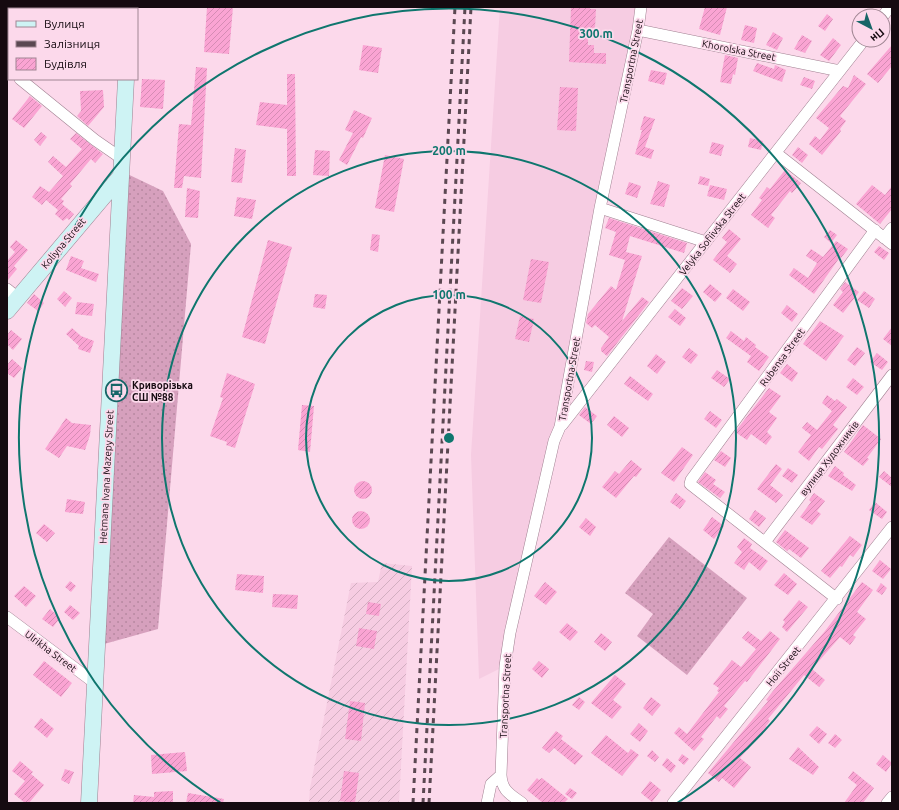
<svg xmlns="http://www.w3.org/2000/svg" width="899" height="810" viewBox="0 0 899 810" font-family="Ubuntu,sans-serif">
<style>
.built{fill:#f6cce2}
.industrial{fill:url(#industrial-furrows)}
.garden{fill:url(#garden-dots)}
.building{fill:url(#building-hatch)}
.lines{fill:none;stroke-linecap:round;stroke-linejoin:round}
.street-casing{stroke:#a08091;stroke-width:12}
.secondary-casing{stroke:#a08091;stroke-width:17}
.street{stroke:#fff;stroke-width:11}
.secondary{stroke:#cef3f4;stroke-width:16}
.rail{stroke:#5b4852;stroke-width:3;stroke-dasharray:5 5;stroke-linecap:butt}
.ring{fill:none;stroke:#0f766e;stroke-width:2}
.labels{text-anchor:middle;stroke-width:3.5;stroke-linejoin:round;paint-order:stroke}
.street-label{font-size:10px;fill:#150a10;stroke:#fcd9eb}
.poi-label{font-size:10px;font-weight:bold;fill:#150a10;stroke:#fcd9eb;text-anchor:start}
.centre{fill:#0f766e;stroke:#fcd9eb;stroke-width:2}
.ring-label{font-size:12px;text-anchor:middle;font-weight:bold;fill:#0f766e;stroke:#fcd9eb;stroke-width:3.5;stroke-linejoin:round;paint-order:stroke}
</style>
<defs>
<pattern id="industrial-furrows" width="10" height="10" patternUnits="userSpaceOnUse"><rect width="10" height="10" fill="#f6cce2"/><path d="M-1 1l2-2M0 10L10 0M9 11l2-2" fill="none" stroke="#d2aec1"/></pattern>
<pattern id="garden-dots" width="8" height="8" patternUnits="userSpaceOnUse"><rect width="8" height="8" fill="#d6a0bd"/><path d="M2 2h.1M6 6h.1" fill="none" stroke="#b788a1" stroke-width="1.8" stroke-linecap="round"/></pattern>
<pattern id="building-hatch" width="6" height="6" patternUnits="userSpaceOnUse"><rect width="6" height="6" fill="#faa4d3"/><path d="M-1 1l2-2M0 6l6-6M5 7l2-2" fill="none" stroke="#d58cb4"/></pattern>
</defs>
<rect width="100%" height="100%" fill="#fcd9eb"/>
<path class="built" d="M500,7h141l-136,659 -26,13 -8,-224z"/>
<path class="industrial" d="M382,563l30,3 -13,237h-90l1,-15 41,-205 27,-1z"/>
<path class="garden" d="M119,170l44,21 28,53 -33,385 -61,17z
M669,537l78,61 -60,77 -50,-39 16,-22 -28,-21z"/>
<path class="building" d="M207,7h26l-4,47 -25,-2z
M571,7h19v2h6l-1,19h-7v17h6v8h12v11l-37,-2z
M705,7h22l-7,28 -21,-6z
M827,14l6,5 -8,12 -7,-5z
M745,25l12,3 -3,15 -13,-3z
M773,32l10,6 -6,12 -11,-5z
M802,35l10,6 -7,12 -11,-4z
M833,38l8,7 -12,16 -9,-6z
M363,45l19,3 -4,25 -19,-3z
M892,45v21l-14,17 -11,-9z
M725,55l13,3 -3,17 -2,-1 -2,10 -11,-2z
M757,63l17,6 1,-4 11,5 -4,12 -29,-11z
M196,67l11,1 -6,110 -17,-2 -2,12h-8l5,-64 12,1z
M651,70l16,3 -3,12 -16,-4z
M287,74h8l1,102h-9v-47l-31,-4 4,-23 27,3z
M854,75l12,9 -26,32 6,5 -6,8 1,2 -19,24 -13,-11 6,-8 5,4 9,-12 -13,-10 27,-32 5,2z
M804,77l11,4 -3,8 -12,-4z
M142,79l23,1 -2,29 -23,-2z
M560,87l18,1 -2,43 -19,-1z
M103,90l1,17 -16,19 -11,-10 4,-5 -1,-20z
M30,96l12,10 -18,22 -12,-9z
M354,110l18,8 -9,20 -2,-1 -14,28 -8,-5 14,-27 -8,-3z
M644,116l11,3 -10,28 9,3 -3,9 -16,-5 7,-24h-2z
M41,132l6,5 -7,9 -6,-6z
M76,133l27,21 -8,9 -4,-4 -21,25 2,2 -11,13 3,2 -2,3 12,10 -5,6 -2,-2 -4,3 -8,-7 3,-4 -12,-10 -4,5 -10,-8 8,-11 9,6 14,-16 -15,-14 5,-6 13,11 16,-18 -12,-10z
M750,138l13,3 -2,9 -13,-3z
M712,142l12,3 -3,11 -12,-3z
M798,147l10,8 -6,8 -10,-8z
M235,148l11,2 -4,33 -11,-1z
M315,150l15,1 -1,25 -16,-1z
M385,155l19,4 -10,53 -19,-4z
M785,170l16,13 -9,10 -2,-2 -19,24 4,3 -7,10 -17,-13 11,-15 -3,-2 8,-11 3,2z
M700,176l10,3 -2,7 -10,-2z
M658,181l12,4 -6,22 -14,-3z
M629,182l12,4 -4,12 -12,-4z
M710,185l17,4 -3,11 -17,-4z
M872,185l13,10 7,-9v23l-12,15 -24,-20z
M187,188l13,3 -2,27 -13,-1z
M237,197l19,3 -4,19 -18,-3z
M609,218l78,25 -3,10 -54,-17 -4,16 16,4 -20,65 20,-24 7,5 -42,54 -6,-5v-3l8,-11 -14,-12 -3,3 -6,-5 2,-9 23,-28 5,4 9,-30 -16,-5 7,-23 -11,-4z
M729,229l12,10 -14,17 10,8 -7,9 -17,-13 14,-18 -5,-4z
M830,230l7,5 -6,8 -7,-6z
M372,234l8,1 -2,17 -8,-2z
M16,240l12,10 -14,16 3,3 -10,12v-20l8,-9 -5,-5z
M268,240l24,7 -27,97 -23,-7z
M836,241l12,8 -7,9 -1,-1 -26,37 -25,-19 5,-7 14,10 9,-15 -11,-7 5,-7 12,8z
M879,246l10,7 -5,7 -10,-8z
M71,256l13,5 -3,7 18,6 -3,8 -30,-12z
M531,259l18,3 -8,41 -18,-3z
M845,282l14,10 -16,21 -10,-8 10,-13 -3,-3z
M710,284l12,10 -7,8 -12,-10z
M682,288l11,8 -11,13 -11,-8z
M733,289l17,13 -7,9 -17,-13z
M64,291l8,7 -7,9 -8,-8z
M864,291l11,8 -6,9 -12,-8z
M34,294l10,9 -6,8 -11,-8z
M315,294l12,1 -2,14 -12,-2z
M77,302l17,2 -2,12 -17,-2z
M787,305l11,9 -6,8 -11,-9z
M675,309l11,9 -6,8 -12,-9z
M520,316l14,3 -5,23 -14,-3z
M820,321l24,15 -18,25 -23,-17z
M892,327v19l-9,-7z
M72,328l9,8 13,5 -4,12 -12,-4 1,-3 -13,-12z
M11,330l11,9 -9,11 -6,-6v-9z
M731,331l13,10 2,-4 10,8 -1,2 14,10 -10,14 -12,-9 4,-6 -25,-18z
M857,347l8,6 -10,13 -8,-6z
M689,348l9,7 -7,9 -9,-7z
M877,353l11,9 -6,8 -12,-8z
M656,354l10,8 -9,12 -10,-8z
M12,359l10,9 -8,10 -7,-5v-8z
M586,361l8,1 -2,10 -8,-2z
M787,364l11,9 -6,9 -12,-9z
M717,370l13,9 -6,8 -13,-9z
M227,373l28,11 -20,64 -9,-3 1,-3 -17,-6 13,-38 -3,-1z
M630,376l23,18 -5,7 -24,-17z
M853,378l11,9 -7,8 -11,-8z
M769,388l12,8 -12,16 8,6 -10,14 5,5 -6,8 -15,-11 -4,6 -12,-8z
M827,395l8,6 2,-2 10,8 -14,18 5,4 -16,20 -3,-2 -10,14 -11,-9 13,-17 -9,-7 5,-6 10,8 15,-19 -10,-8z
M302,405l12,1 -4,46 -12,-2z
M585,407l12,9 -6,8 -12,-9z
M710,411l12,9 -6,8 -12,-9z
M614,416l15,12 -7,9 -15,-12z
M66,418l6,5 19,2 -1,10 -5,15 -18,-4 -8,12 -14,-9z
M863,425l18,14 -14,19 2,1 -6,7 -19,-14z
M682,447l11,8 -19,27 -13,-9z
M721,451l10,7 -6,9 -11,-7z
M631,460l11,9 -6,8 -2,-1 -18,22 -14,-11 13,-16 4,3z
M776,464l6,5 -12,16 13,10 -7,8 -19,-14z
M835,466l9,7 -1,2 13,10 -4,6 -24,-15z
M788,468l10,7 -6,8 -10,-7z
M884,471l8,7v9l-13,-10z
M705,472l11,8 -3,4 12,8 -5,6 -22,-16z
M354 490a9 9 0 1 1 18 0a9 9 0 1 1-18 0Z
M676,493l10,8 -6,8 -10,-7z
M814,493l11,8 -8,10 4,3 -9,11 -12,-8 11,-15 -2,-2z
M67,499l18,3 -2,12 -18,-2z
M875,502l12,10 -5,7 -13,-9z
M755,510l11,8 -7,9 -10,-8z
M352 520a9 9 0 1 1 18 0a9 9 0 1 1-18 0Z
M712,517l12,9 -10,13 -11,-9z
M586,518l10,9 -6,9 -11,-9z
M44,524l11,9 -8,9 -11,-9z
M785,530l24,18 -8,10 -12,-9 -2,2 -11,-9z
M850,536l12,9 -9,12 -3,-2 -8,12 -2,-1 -10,12 -9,-7z
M744,538l8,6 -2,4 18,13 -8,10 -11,-9 -5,8 -10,-7 8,-11 -5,-5z
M880,560l11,9 -8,10 -11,-8z
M784,573l13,11 -9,11 -14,-10z
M237,574l27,2 -1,17 -28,-3z
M70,581l6,5 -5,6 -6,-5z
M545,582l12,10 -11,13 -12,-9z
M862,582l11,8 -16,22 9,7 -13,16 3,2 -6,8 -10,-8 -28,32 13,11 -6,7 -15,-12 -36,44 2,2 -4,5 1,1 -27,31 11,9 -17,21 -12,-10 -3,4 -11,-9 60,-72 -2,-1 7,-9 52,-60z
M881,583l6,5 -5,7 -6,-4z
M24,586l12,10 -10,11 -12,-11z
M273,594l25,1 -1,14 -25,-2z
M799,600l9,7 -21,25 -5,-5 3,-5 -2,-2z
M368,602l13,2 -2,12 -13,-2z
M70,605l10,8 -7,7 -9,-8z
M50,609l10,9 -7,9 -11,-8z
M567,623l11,9 -8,9 -11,-9z
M359,628l18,3 -3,18 -18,-3z
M748,631l13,10 9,-10 10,8 -33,43 -2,-1 -21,25 4,3 -8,10 -3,-3 -16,21 3,2 -10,12 -20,-18 5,-6 8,7 32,-42 -2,-1 2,-3 -6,-4 19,-24 9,7 15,-18 -14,-11z
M601,633l11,9 -7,9 -11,-9z
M44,661l28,22 -11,14 -28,-22z
M539,661l10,8 -7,9 -10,-9z
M615,675l11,9 -13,16 9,7 -10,12 -21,-16z
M579,697l6,5 -6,8 -7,-5z
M651,697l10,8 -9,11 -9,-8z
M350,701l15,2 -4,38 -16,-2z
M41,718l13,11 -7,9 -13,-11z
M639,723l9,8 -8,11 -10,-8z
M817,726l10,8 -8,10 -10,-9z
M556,731l7,5 -2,3 22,17 -8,9 -21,-17 -5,5 -7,-5z
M835,734l7,6 -7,8 -7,-5z
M606,735l22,18 3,-4 8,6 -17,21 -31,-23z
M798,747l21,20 -6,8 -24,-16z
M652,750l7,7 -4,5 -8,-6z
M185,752l2,19 -35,3 -1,-19z
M682,754l7,5 -5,6 -6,-5z
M883,755l9,8 -6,9 -10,-8z
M667,758l9,8 -5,7 -9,-8z
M20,761l13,11 -2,2 13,11 -15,18h-4l-11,-9 11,-13 -13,-10z
M65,769l9,3 -5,12 -8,-4z
M344,771l15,2 -4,30 -15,-2z
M853,771l21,17 -11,15h-19l13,-18 -9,-7z
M537,778l2,2 3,-2 26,21 -4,4h-21l-16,-13z
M650,781l11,9 -9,12 -11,-9z
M570,788l7,5 -5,6 -7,-5z
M173,791v12h-40l1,-8 20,2v-5z
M188,793l36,6 -1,4h-37z"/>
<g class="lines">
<defs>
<path id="street" d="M102,7l2,2
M883,16l7,-9
M638,30l202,41
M7,68l2,2
M20,79l75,61 26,18
M776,153l116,91
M600,208l106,34
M884,238l8,-10
M7,289l11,9
M562,425l302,-385
M765,542l127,-167
M837,599l-147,-115 1,-4 184,-250
M7,617l89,67
M487,803l4,-19 10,-9
M522,803c-12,-9 -20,-12 -21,-28l4,-109 5,-33 44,-192 6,-14 40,-219 38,-178 3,-23
M673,803l219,-276
M887,803l5,-6"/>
<path id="secondary" d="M129,9v-2
M7,311l113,-134
M89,803l37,-724"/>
</defs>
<use href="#street" class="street-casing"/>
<use href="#secondary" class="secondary-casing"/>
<use href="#street" class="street"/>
<use href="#secondary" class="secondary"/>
<path class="rail" d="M413,803l42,-796
M423,803l42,-796
M429,803l42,-796"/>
</g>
<g class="ring">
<circle cx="449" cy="438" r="143"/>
<circle cx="449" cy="438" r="287"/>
<path d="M221 803A430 430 0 1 1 677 803"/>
</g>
<defs>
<symbol id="bus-ring" viewBox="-11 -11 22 22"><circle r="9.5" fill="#fcd9eb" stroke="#166567" stroke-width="1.5"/><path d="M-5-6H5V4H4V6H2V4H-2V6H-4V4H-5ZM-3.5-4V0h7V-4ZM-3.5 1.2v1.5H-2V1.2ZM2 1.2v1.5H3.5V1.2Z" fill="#166567"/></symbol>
</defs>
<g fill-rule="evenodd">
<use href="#bus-ring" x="104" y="378" width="25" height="25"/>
</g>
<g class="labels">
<g class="street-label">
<text transform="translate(739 50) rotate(11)" y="4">Khorolska Street</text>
<text transform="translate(631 61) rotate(-79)" y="4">Transportna Street</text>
<text transform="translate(712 234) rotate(-52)" y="4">Velyka Sofiivska Street</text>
<text transform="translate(63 243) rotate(-50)" y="4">Koliyna Street</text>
<text transform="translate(782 357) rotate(-54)" y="4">Rubensa Street</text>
<text transform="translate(569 379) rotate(-80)" y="4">Transportna Street</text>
<text transform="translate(829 458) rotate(-53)" y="4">вулиця Художників</text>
<text transform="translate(106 477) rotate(-87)" y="4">Hetmana Ivana Mazepy Street</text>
<text transform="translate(51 651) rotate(37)" y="4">Ulrikha Street</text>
<text transform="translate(783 666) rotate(-51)" y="4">Hoii Street</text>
<text transform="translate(505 696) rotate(-87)" y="4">Transportna Street</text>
</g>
<g class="poi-label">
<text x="132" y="389">Криворізька<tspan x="132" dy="12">СШ №88</tspan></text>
</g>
</g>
<circle cx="449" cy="438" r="6" class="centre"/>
<g class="ring-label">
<text x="596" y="38">300 m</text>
<text x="449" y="155">200 m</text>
<text x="449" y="299">100 m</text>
</g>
<rect width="899" height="810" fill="none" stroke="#150a10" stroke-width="16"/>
<rect x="8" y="8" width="130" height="72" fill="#fcd9eb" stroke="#a08693"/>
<rect x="16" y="21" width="20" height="6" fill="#cef3f4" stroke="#a08693"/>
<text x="44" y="28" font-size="12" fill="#150a10">Вулиця</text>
<rect x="16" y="41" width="20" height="6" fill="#5b4852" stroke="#a08693"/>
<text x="44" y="48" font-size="12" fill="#150a10">Залізниця</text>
<rect x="16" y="58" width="20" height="12" fill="url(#building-hatch)" stroke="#a08693"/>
<text x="44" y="68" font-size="12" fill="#150a10">Будівля</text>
<g transform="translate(871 28) rotate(139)"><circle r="19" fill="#fcd9eb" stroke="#a08693"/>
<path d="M0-3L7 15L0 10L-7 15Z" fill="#166567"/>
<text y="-6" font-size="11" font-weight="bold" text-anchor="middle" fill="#150a10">Пн</text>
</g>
</svg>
